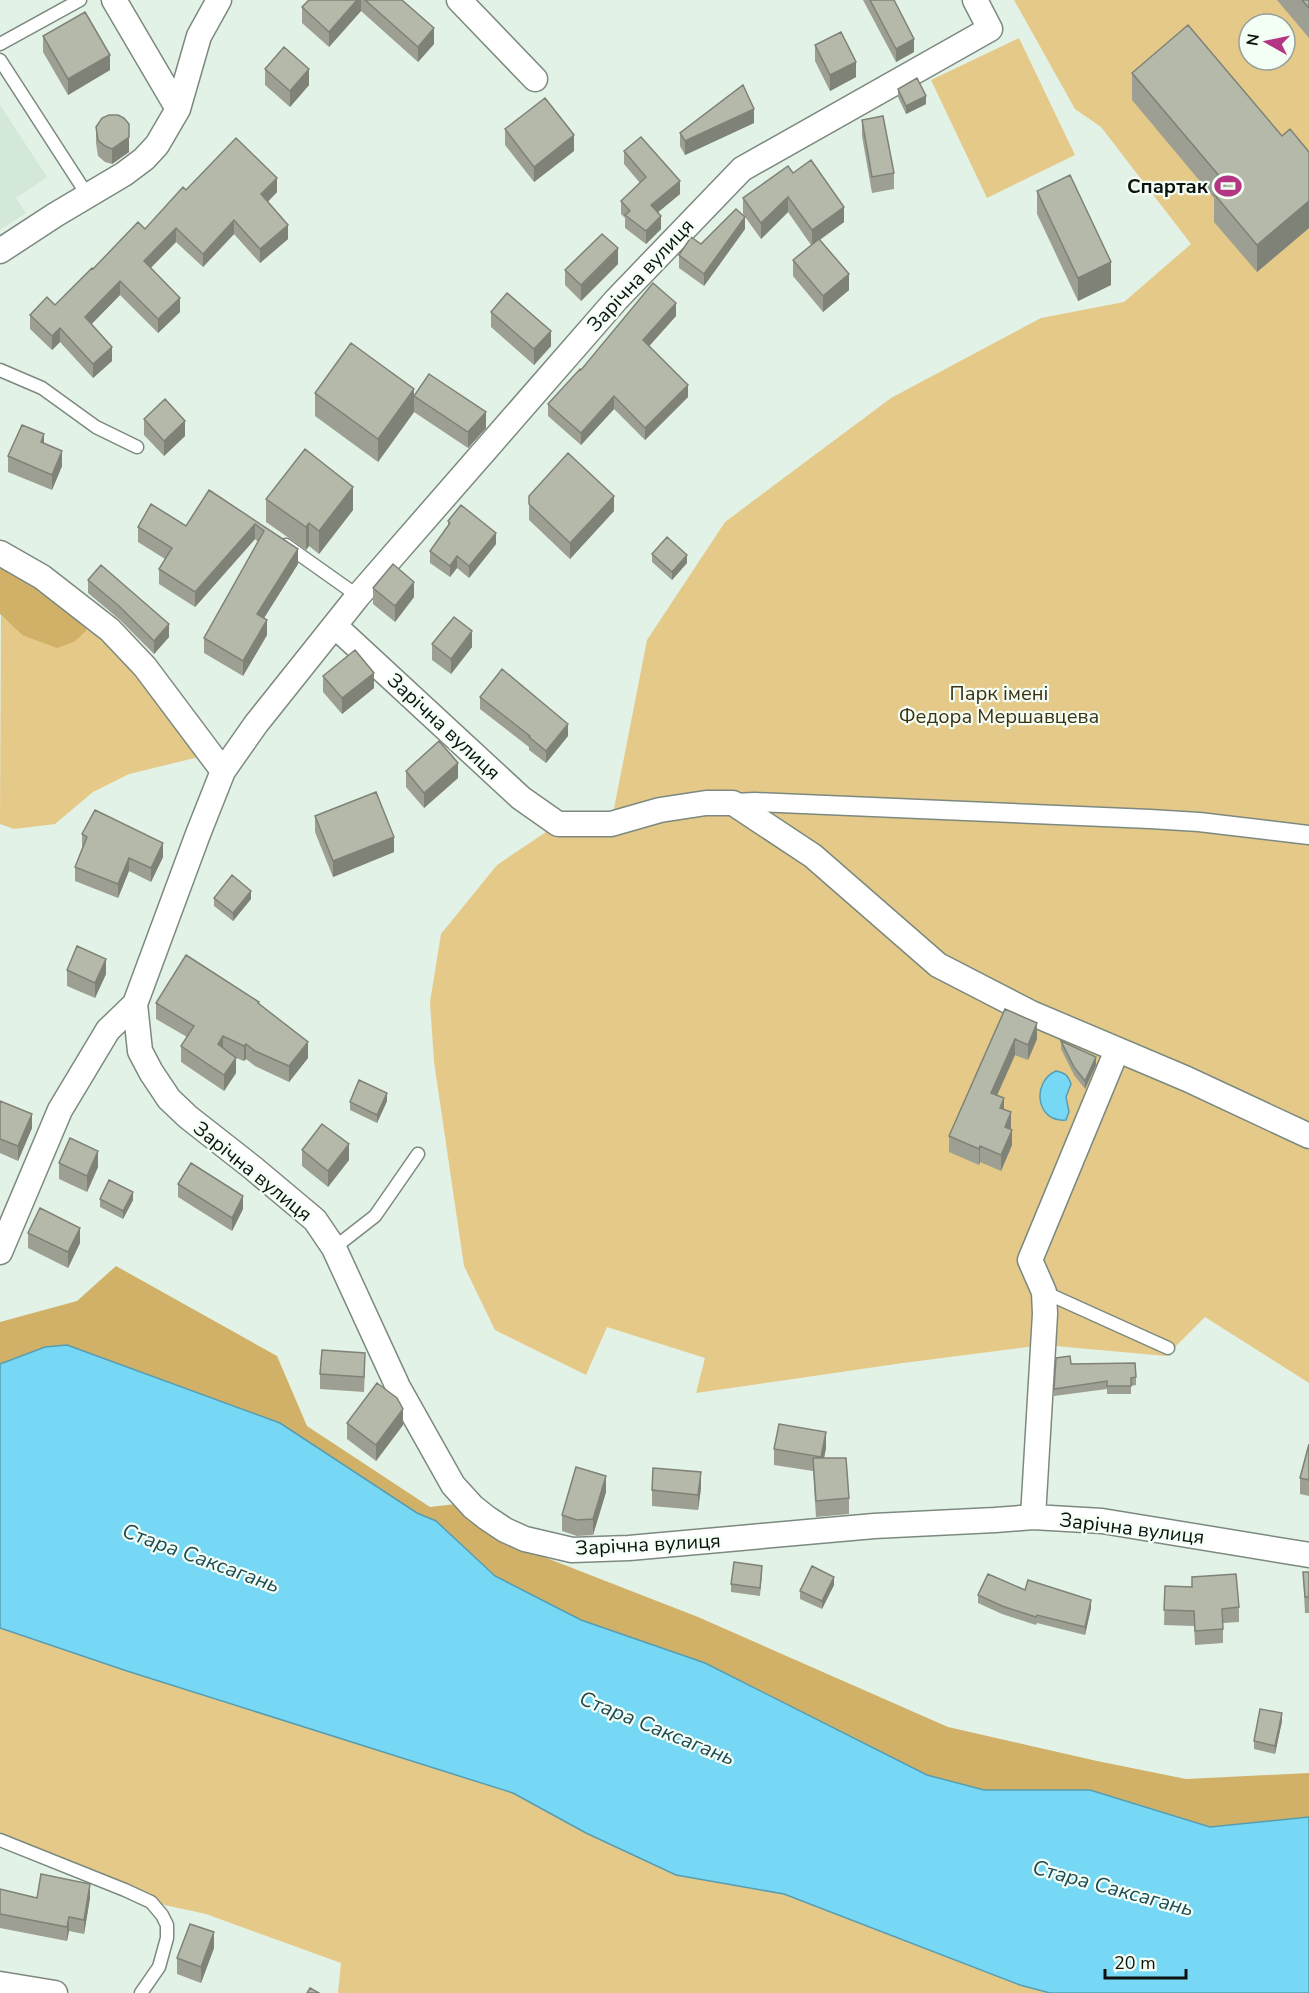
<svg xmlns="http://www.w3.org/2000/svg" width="1309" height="1993" viewBox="0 0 1309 1993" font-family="'Nunito Sans',sans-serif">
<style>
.built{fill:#d3e8d8}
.green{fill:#e5c989;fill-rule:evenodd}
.forest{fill:#d1b168}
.water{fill:#77d8f5;stroke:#579db0;stroke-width:1.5}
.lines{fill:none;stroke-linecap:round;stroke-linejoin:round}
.service-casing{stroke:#7c897f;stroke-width:15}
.pedestrian-casing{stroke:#7c897f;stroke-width:21}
.minor-casing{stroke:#7c897f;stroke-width:27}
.service{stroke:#fff;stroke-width:12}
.pedestrian{stroke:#fff;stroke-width:18}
.minor{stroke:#fff;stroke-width:24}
.wall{fill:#9c9f92}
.shaded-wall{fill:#7f8277}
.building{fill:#b5b9aa;stroke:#7f8277;stroke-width:1.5}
.labels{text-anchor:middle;stroke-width:4.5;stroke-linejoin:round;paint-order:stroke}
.poi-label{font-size:20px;font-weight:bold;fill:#0d120e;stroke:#f3fef5;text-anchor:end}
.street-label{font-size:20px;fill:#0d120e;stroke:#f3fef5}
.park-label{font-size:20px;fill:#3e300f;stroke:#f3fef5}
.water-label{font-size:21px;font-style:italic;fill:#1f4b57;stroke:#f3fef5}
</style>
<rect width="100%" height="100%" fill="#e3f2e7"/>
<path class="built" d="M0,105l47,72 -31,21 10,15 -26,17z"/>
<path class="green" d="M1014,0h295v1383l-104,-66 -39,39 -122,-11 -141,18 -207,30 9,-35 -98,-31 -21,48 -91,-45 -31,-64 -30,-204 -4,-60 11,-68 56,-69 61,-41h53l36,-184 78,-118 166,-124 150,-80 83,-16 67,-58 -90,-117 -26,-18zM1249,24h36v36h-36z
M1019,38l56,117 -88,43 -56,-118z
M86,613l125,141 -82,20 -36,18 -38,32 -41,5 -14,-5 1,-209 21,20z
M0,1628l127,43 386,122 73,40 90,42 108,19 236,91 30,8h-712l3,-30 -135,-49 -55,-12 -151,-62z"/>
<path class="forest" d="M0,554l86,59v18l-12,11 -17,6 -35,-13 -22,-21z
M116,1266l161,90 30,70 123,81 43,-5 71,55 154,60 250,110 149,34 89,18 123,-6v44l-99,10 -120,-37h-106l-57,-15 -222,-112 -124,-43 -86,-44 -59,-55 -391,-174 -45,17v-42l77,-21z"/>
<path class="water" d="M1056,1071c9,2 12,4 15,13l-5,13 3,15 -3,8c-30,3 -35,-38 -10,-49z
M67,1345l213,78 137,90 19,8 59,55 86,44 124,43 222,112 57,15h106l120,37 99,-10v176h-259l-30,-8 -236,-91 -108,-19 -90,-42 -73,-40 -386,-122 -127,-43v-264l45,-17z"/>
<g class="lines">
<defs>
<path id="service" d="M0,44l80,-44
M0,60l88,136
M0,370l42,18 54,39 41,20
M286,545l72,51
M334,1248l41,-32 43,-62
M1044,1292l124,56
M0,1840l125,50 26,12 11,13 5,10v13l-8,29 -18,26"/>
<path id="pedestrian" d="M733,803l22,-1 395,17 49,3 110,13"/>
<path id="minor" d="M114,0l64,109
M459,0l76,79
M975,0l15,29 -248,140 -126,131 -258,296 -102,128 -33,47 -25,63 -63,170 5,47 11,21 18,27 19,18 65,51 62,52 19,28 64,139 55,98 20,22 14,11 18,12 20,9 47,11 57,-2 245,-22 121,-6 38,-3 69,4 207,34
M0,251l55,-36 69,-41 20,-15 13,-14 21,-36 21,-73 20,-36
M0,553l42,24 68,53 35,37 78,104
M335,626l186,172 37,26h53l49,-14 46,-7h27l80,53 125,109 93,48 156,66 122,57
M0,1252l60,-142 48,-80 27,-26
M1033,1517l12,-203 -1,-22 -14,-32 87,-210
M0,1984l55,9"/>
</defs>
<use href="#service" class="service-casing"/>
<use href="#pedestrian" class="pedestrian-casing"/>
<use href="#minor" class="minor-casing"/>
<use href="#service" class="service"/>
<use href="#pedestrian" class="pedestrian"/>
<use href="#minor" class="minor"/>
</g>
<path class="wall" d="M309,0h93l32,44 -16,18 -57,-51 -32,36 -27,-24v-16z
M863,0h31l20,52 -18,10z
M1277,0h32v38z
M43,36l67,34 -42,25 -25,-43z
M815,45l41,32 -26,14 -15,-30z
M265,69l44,16 -19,22 -25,-22z
M1132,73l150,63 27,16v76l-52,44 -43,-50v-24l-82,-98z
M898,89l28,15 -20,10 -8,-17z
M862,120l32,53v16l-22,4 -10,-57z
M754,123l-69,32 -5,-9v-13z
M96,127l33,25 -17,12 -7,-2 -7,-6 -2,-13z
M505,129l69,22 -40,31 -29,-37z
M624,151l56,43 -23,19 4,16 -15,15 -21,-16v-10l-4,-4v-13l19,-18 -16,-19z
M793,173l51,49 -24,18 29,50 -26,22 -30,-36v-16l18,-15 -23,-33 -27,27 -18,-25v-16z
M186,190l91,2 -9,10 20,37 -28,24 -26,-29 -31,33 -27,-25 -26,26 30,44 -22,21 -38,-38 -29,29 21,37 -19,17 -33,-36 -8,8 -22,-21v-14l25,-10 38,-36 52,-40z
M1037,191l74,94 -33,16 -41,-87z
M745,229l-41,57 -25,-18v-13l22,-11z
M618,264l-37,37 -16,-16v-15z
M491,312l60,34 -17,19 -43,-38z
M676,316l-27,30 39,51 -43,43 -31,-31 -33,36 -33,-29v-12l33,-34z
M315,393l99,3 72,32 -18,20 -54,-36 -36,50 -63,-46z
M144,419l41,17 -21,20 -20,-21z
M44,443l18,23 -10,24 -44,-18v-16z
M209,490l89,59v15l-34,54 3,17 -24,41 -39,-23v-15l54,-96 -3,-3 -60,68 -36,-23v-15l6,-10 -27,-17v-15l48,-1z
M529,496l85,15 -44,48 -41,-39z
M266,499l87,11 -34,44 -10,-8 -3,4 -40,-28z
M448,521l48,23 -27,34 -12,-10 -7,9 -20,-14v-12l18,-25z
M652,554l35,9 -15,17 -20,-18z
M88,580l81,57 -15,17 -35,-35 -31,-26z
M373,588l41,9 -19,25 -22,-18z
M432,644l40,3 -21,27 -19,-14z
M323,676l51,12 -32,26 -19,-22z
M480,697l88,39 -22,27 -17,-13v-3l-49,-38z
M406,771l52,7 -34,30 -18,-21z
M315,816l79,36 -61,25 -18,-45z
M82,834l81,23 -12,25 -22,-11 -11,27 -43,-17v-14l7,-19z
M214,898l37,1 -18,22 -19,-15z
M67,970l39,4 -11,24 -28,-12z
M156,1003l103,1 49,54 -19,24 -34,-16 -9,-7 -2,2 -8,-3v15l-12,18 -43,-29v-16l6,-9 -31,-18z
M1005,1009l32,30 -9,21 -13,-5 -18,40 7,14 7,19 1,17 -11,26 -21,-9 -1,3 -30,-13v-16z
M1061,1041l35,24 -11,24 -11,-14 -13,-26z
M0,1101l32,27 -14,33 -18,-8z
M387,1101l-10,22 -27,-13v-8z
M302,1150l47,10 -21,27 -26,-21z
M59,1163l39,4 -11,25 -28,-13z
M178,1184l65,25 -11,22 -54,-34z
M100,1199l33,1 -10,19 -23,-12z
M28,1233l52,10 -12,25 -40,-20z
M1071,1364l65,13v8l-5,1v8h-24v-5l-53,7v-7z
M365,1369l-1,23 -44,-3v-15z
M347,1423l56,2 -27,36 -29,-22z
M1309,1444v52l-9,-2v-16z
M826,1448l-2,10 25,40v16l-33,3 -3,-46 -39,-6v-16z
M701,1488l-3,22 -46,-4v-16z
M606,1492l-13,43 -16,1 -15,-5v-16z
M1303,1572h6v41h-4z
M762,1574l-2,22 -29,-4v-8z
M1192,1577l47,30v15l-16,1v20l-28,2 -1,-19 -30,-1 1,-39 27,1z
M834,1585l-12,24 -22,-10v-8z
M1025,1590l66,18 -6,27 -48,-12 -1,2 -34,-11 -24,-11v-8z
M1282,1721l-7,33 -21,-5v-8z
M0,1889l37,9h53l-6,36 -15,-3 -2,10 -67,-13z
M214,1948l-13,35 -24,-9v-16z"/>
<path class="shaded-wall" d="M357,0h4v11l-32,36v-15z
M434,28v16l-16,18v-15z
M914,39v13l-18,10v-13z
M110,55v15l-42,25v-16z
M856,62v15l-26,14v-16z
M309,69v16l-19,22v-16z
M926,96v8l-20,10v-8z
M754,109v14l-69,32v-14z
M574,135v16l-40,31v-15z
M129,137v15l-17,12v-15z
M277,178v14l-16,16v-14z
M680,181v13l-29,24v-13z
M788,197v15l-27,27v-16z
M1309,201v27l-52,44v-27z
M844,207v15l-32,23v-15z
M661,216v13l-15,15v-13z
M745,217v12l-41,57v-12z
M234,220v14l-31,33v-13z
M288,225v14l-28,24v-14z
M176,228v14l-32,33v-14z
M618,248v16l-37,37v-16z
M1111,262v23l-33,16v-23z
M849,274v16l-26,22v-16z
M120,281v14l-35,36v-14z
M180,298v14l-22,21v-14z
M676,303v13l-33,37v-13z
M60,328v14l-8,8v-14z
M551,331v15l-17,19v-16z
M112,347v14l-19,17v-14z
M688,385v12l-43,43v-12z
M414,389v23l-36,50v-23z
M614,396v13l-33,36v-12z
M486,412v16l-18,20v-16z
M185,421v15l-21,20v-15z
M44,434v16l-3,-8z
M62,451v15l-10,24v-15z
M353,487v23l-34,44v-23z
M614,496v15l-44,48v-16z
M309,523v23l-3,4v-23z
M255,524v15l-60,68v-15z
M496,533v11l-27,34v-12z
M298,549v15l-41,65v-15z
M687,555v8l-15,17v-8z
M457,556v12l-7,9v-11z
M414,582v15l-19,25v-16z
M267,620v15l-24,41v-15z
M169,624v13l-15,17v-13z
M472,631v16l-21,27v-15z
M374,673v15l-32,26v-16z
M568,724v12l-22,27v-12z
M458,763v15l-34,30v-15z
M394,837v15l-61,25v-16z
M163,843v14l-12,25v-14z
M129,858v13l-11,27v-14z
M251,891v8l-18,22v-8z
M106,959v15l-11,24v-15z
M1037,1023v16l-9,21v-15z
M223,1036v16l-5,-8z
M1015,1039v16l-24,54v-16z
M308,1042v16l-19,24v-16z
M246,1044v15l-2,2v-15z
M1096,1057v8l-11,24v-8z
M236,1058v15l-12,18v-16z
M387,1093v8l-10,22v-8z
M1004,1098v16l-4,-6z
M1011,1112v16l-6,14v-15z
M32,1114v14l-14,33v-15z
M1012,1130v15l-11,26v-16z
M349,1144v16l-21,27v-16z
M980,1146v16l-1,3v-16z
M98,1151v16l-11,25v-16z
M133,1192v8l-10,19v-8z
M243,1196v13l-11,22v-13z
M80,1228v15l-12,25v-16z
M403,1409v16l-27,36v-16z
M826,1432v16l-5,25v-16z
M701,1472v16l-3,22v-15z
M606,1476v16l-13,43v-16z
M834,1577v8l-12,24v-8z
M1091,1600v8l-6,27v-8z
M1282,1713v8l-7,33v-8z
M90,1884v14l-6,36v-14z
M69,1917v14l-2,10v-14z
M214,1932v16l-13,35v-16z"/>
<path class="building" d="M309,0h48l-28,32 -27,-25z
M365,0h37l32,28 -16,19z
M870,0h24l20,39 -18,10z
M1302,0h7v8z
M85,12l25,43 -42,24 -25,-43z
M1188,25l94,111 8,-7 19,23v49l-52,44 -43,-51 12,-10 -94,-111z
M841,32l15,30 -26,13 -15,-30z
M284,47l25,22 -19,22 -25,-22z
M917,78l9,18 -20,10 -8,-17z
M743,85l11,24 -69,32 -5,-8z
M545,98l29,37 -40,32 -29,-38z
M109,115h9l6,3 5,6v13l-17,12 -7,-3 -7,-6 -2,-13 6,-9z
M883,116l11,57 -22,4 -10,-57z
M641,137l39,44 -29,24 10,11 -15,15 -21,-16 5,-4 -9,-10 25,-24 -22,-26z
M236,138l41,40 -16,16 27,31 -28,24 -26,-29 -31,34 -27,-26 -32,33 36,37 -22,21 -38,-38 -35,36 27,30 -19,17 -33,-36 -8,8 -22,-21 17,-18 8,8 37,-37 1,1 45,-47 7,7 38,-42 3,3z
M811,160l33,47 -32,23 -24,-33 -27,26 -18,-25 45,-32 5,7z
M1070,175l41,87 -33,16 -41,-87z
M736,209l9,8 -41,57 -25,-19 12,-18 10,7z
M602,234l16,14 -37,37 -16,-15z
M819,239l30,35 -26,22 -30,-36z
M653,283l23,20 -33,37 45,45 -43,43 -31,-32 -33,37 -33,-29 32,-35 1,1z
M507,293l44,38 -17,18 -43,-37z
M351,343l63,46 -36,50 -63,-46z
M429,374l57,38 -18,20 -54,-36z
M165,399l20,22 -21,20 -20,-22z
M22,425l22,9 -3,8 21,9 -10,24 -44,-19z
M305,449l48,38 -34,44 -10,-8 -3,4 -40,-28z
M568,453l46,43 -44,47 -41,-39v-8z
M209,490l89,59 -41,65 10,6 -24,41 -39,-23 60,-107 -9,-7 -60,68 -36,-23 13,-21 -34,-21 13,-23 35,22z
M461,505l35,28 -27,33 -12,-10 -7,10 -20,-15 20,-28 -2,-2z
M667,537l20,18 -15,17 -20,-18z
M393,564l21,18 -19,24 -22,-18z
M101,565l68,59 -15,17 -35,-35 -31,-26z
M454,617l18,14 -21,28 -19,-15z
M355,650l19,23 -32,25 -19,-22z
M502,669l66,55 -22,27 -17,-14 1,-1 -50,-39z
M439,741l19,22 -34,30 -18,-22z
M376,792l18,45 -61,24 -18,-45z
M95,810l68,33 -12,25 -22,-10 -11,26 -43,-17 12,-30 -5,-3z
M232,875l19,16 -18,22 -19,-15z
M77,946l29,13 -11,24 -28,-13z
M186,955l73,47 -1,1 50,39 -19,24 -34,-15 -9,-7 -2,2 -21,-10 -5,8 18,14 -12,17 -43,-29 13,-20 -38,-23z
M1005,1009l32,14 -9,22 -13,-6 -24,54 13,5 -4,10 11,4 -6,15 7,3 -11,25 -21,-9 -1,3 -30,-13z
M1061,1041l35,16 -11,24 -11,-14z
M359,1080l28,13 -10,22 -27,-13z
M0,1101l32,13 -14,32 -18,-7z
M322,1124l27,20 -21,27 -26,-21z
M70,1138l28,13 -11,25 -28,-13z
M191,1163l52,33 -11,22 -54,-34z
M109,1180l24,12 -10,19 -23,-12z
M40,1208l40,20 -12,24 -40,-19z
M322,1350l43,3 -1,24 -44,-3z
M1070,1356l1,8 64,-1 1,14 -5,1v8h-24v-5l-53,8 2,-31z
M377,1383l20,15 6,11 -27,36 -29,-22z
M779,1424l47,8 -5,25 -47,-8z
M1309,1444v36l-9,-2z
M813,1458h33l3,40 -33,3z
M576,1467l30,9 -13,43 -16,1 -15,-5z
M653,1468l48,4 -3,23 -46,-5z
M734,1562l28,4 -2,22 -29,-4z
M812,1566l22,11 -12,24 -22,-10z
M1303,1572h6v25h-4z
M988,1574l37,16 3,-10 63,20 -6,27 -48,-12 -1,2 -34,-11 -24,-11z
M1236,1574l3,33 -17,2 1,20 -28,2 -1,-20 -30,-1 1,-24 27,1v-10z
M1260,1709l22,4 -7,33 -21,-5z
M41,1874l49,10 -6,36 -15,-3 -2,10 -67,-13v-25l37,9z
M190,1924l24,8 -13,35 -24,-9z
M310,1988l9,5h-12z"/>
<defs>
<symbol id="stadium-bare" viewBox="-9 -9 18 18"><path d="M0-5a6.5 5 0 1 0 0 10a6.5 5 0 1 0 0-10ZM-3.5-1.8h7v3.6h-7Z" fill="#b33583" stroke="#f3fef5" stroke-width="2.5" paint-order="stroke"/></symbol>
</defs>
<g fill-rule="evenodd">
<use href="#stadium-bare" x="1209" y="167" width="38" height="38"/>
</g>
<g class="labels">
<g class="poi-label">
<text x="1208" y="193">Спартак</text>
</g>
<g class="street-label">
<text transform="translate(640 275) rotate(-47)" y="7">Зарічна вулиця</text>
<text transform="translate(444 726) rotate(43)" y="7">Зарічна вулиця</text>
<text transform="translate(253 1171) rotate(39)" y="7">Зарічна вулиця</text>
<text transform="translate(1132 1528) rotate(7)" y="7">Зарічна вулиця</text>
<text transform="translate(648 1544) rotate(-3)" y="7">Зарічна вулиця</text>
</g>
<g class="park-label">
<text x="999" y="700">Парк імені<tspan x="999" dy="23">Федора Мершавцева</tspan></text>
</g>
<g class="water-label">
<text transform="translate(201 1558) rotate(20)" y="7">Стара Саксагань</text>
<text transform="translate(657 1728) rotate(22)" y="7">Стара Саксагань</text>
<text transform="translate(1113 1888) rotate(15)" y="7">Стара Саксагань</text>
</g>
</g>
<g transform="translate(1267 42) rotate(279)"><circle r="28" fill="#f3fef5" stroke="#97a099" stroke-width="1.5"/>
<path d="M0-4.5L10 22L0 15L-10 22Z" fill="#b33583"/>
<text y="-9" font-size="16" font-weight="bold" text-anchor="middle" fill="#0d120e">N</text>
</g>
<path d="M1105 1969v9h81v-9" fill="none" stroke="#0d120e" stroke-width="3"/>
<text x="1114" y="1969" font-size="18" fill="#0d120e" stroke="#f3fef5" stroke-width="4.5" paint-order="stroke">20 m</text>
</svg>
